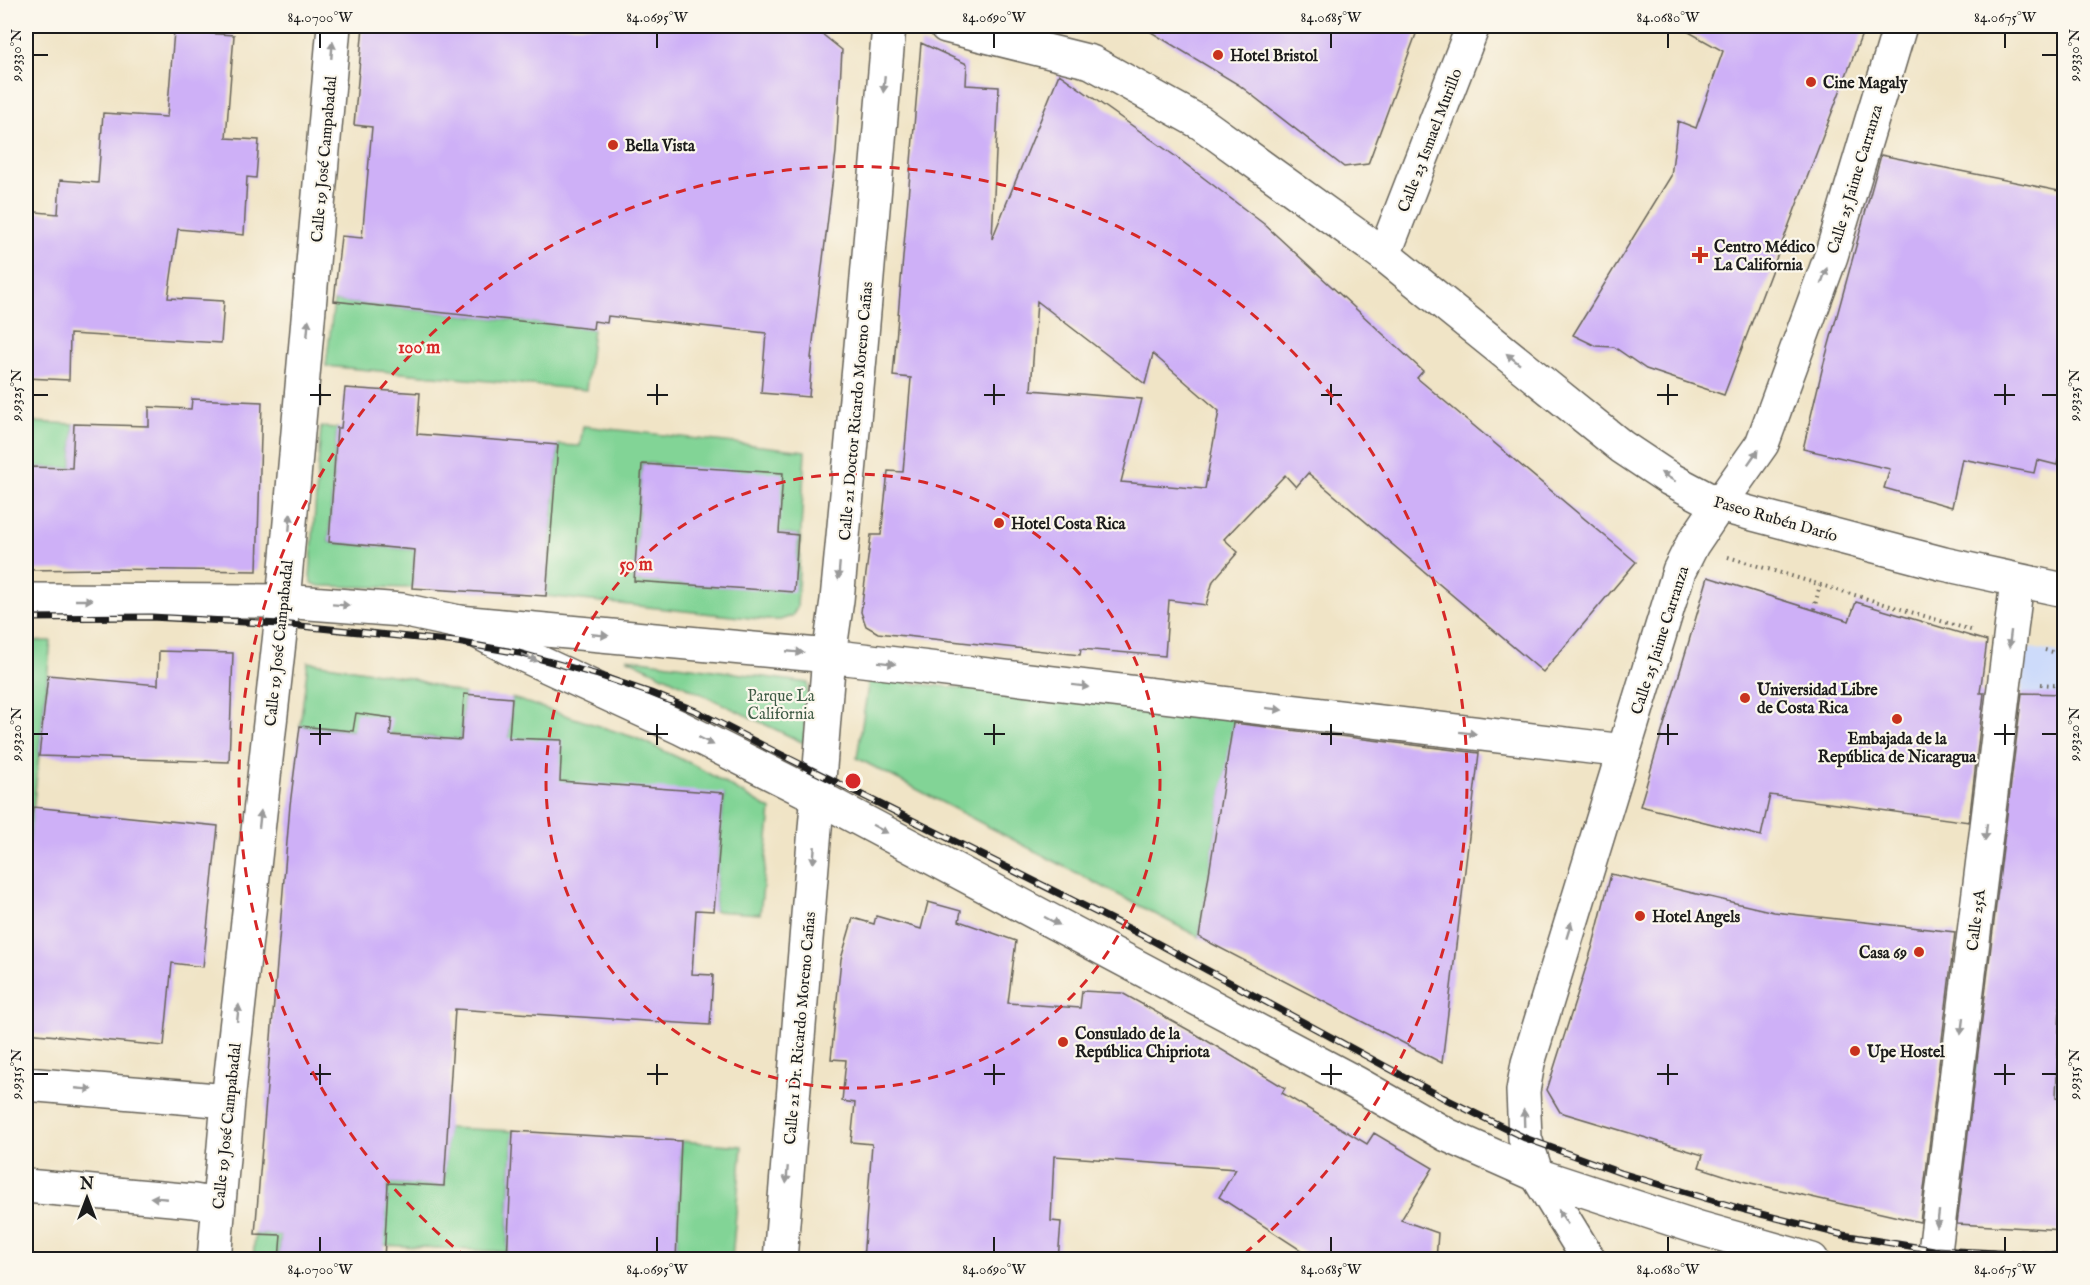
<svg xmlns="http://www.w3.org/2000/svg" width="2090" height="1285" viewBox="0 0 2090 1285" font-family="'IM FELL English',serif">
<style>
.built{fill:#cddbfa}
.green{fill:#82d496;stroke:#4f7859;stroke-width:1.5;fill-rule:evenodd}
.building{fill:#ceb0f7;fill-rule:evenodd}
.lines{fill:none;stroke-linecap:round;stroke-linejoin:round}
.minor-casing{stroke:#666258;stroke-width:36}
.major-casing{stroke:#666258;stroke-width:36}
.highway-casing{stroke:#666258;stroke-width:36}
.path{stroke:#666258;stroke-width:4;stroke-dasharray:1.5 4.5;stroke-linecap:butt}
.minor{stroke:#fff;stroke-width:33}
.major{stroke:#fff;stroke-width:33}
.highway{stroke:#fff;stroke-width:33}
.rail-casing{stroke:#1c1c1c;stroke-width:7}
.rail{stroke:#fbf7ec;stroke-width:4.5;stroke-dasharray:14;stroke-linecap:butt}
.oneway{fill:#999}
.ticks{fill:none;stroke:#1c1c1c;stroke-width:2}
.ring{fill:none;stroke:#d62828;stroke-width:3;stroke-dasharray:10 8}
.poi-dot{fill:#c8321e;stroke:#fbf7ec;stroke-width:2}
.labels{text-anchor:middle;stroke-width:4.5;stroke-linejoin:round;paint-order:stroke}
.poi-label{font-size:16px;font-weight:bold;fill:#1c1c1c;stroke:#fbf7ec;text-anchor:start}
.street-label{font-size:16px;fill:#1c1c1c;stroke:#fbf7ec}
.park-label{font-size:16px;fill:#405c47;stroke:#fbf7ec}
.centre{fill:#d62828;stroke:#fbf7ec;stroke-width:3}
.ring-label{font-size:18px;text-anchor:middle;font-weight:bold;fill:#d62828;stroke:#fbf7ec;stroke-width:4.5;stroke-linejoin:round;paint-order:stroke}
.neatline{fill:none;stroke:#1c1c1c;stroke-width:2}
.ticks-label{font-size:15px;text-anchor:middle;fill:#1c1c1c}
</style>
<rect width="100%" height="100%" fill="#fbf7ec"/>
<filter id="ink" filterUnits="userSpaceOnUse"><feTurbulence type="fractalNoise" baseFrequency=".0167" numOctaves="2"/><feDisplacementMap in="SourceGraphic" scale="12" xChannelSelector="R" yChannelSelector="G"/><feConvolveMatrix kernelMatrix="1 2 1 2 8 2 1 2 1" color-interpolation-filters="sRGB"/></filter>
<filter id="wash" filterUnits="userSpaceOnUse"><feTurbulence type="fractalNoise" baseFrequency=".008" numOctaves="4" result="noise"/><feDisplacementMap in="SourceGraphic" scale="24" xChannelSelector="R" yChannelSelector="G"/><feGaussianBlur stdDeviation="1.35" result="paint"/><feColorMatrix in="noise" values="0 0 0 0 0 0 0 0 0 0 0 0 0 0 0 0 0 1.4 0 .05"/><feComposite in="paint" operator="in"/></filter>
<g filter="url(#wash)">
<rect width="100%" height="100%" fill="#f0e4c6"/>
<path class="built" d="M2026,647l38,7v189l-66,-5 2,-26h10z"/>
<path class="green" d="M334,301l259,28 -7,61 -260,-24z
M30,422l44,2 -2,44 -43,-1z
M583,426l222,25 -8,157 -5,8 -12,4h-12l-222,-24 12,-151 22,1zM642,463l27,2 -2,42 112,26 19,2 -4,56 -160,-10z
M321,427l16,1 -8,114 86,8 -3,38 -93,-2 -7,-3 -2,-6z
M26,641h25l-24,227 -1,-1z
M626,658l182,25 -4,60z
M308,662l102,16 54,16 -3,46 -161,-14z
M869,679l366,36 -36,222 -342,-179z
M512,698l124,40 58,27 77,45 -11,104 -46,-3 10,-117 -154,107 -61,-163z
M2004,978l60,8v112l-96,-10 7,-51 14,1z
M447,1128l66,3 -6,121 -123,-7 4,-62 56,3z
M681,1141l61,5 -10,113 -56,1z
M255,1234l26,1 -2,24 -26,1z"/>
<g id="blocks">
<path class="building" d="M363,26h358l96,4 25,20 -6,102 -25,206h1l-3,39 -48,-4 5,-60 -158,-17 -1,7 -13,-2 -1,8 -259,-28 7,-65 21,2 10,-111 -18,-2z
M1141,26h278l-51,138 -24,3 -105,-82z
M1678,26h187l-141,369 -78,-26 -32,-22 -18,-1 -23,-11 98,-159 7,-55 18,7 27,-77z
M174,31l60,4 -8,103 33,2 -3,38 -9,-1 -3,58 -66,-6 -10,69 56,3 -3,42 -151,-9 -1,46 -43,-2v-167l32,3 2,-34 38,3 5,-70 64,4z
M921,43l46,21 -1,21 33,2 -7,152 67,-165 116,82 89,68 159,147 -6,7 219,184 -93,110 -235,-199 -12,14 -11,-12 -61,64 14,13 -25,29 -7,24 -37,-5 -4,56 -84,-7 -1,6 -202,-22 -12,-7 -5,-14 10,-77h10l7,-64 15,1 8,-94 -18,-2zM1037,301l108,83 8,-30 66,57 -14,78 -84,-7 21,-83 -111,-9z
M1881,155l183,37v239l-7,34 -20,-5 -3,13 -72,-14 -10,48 -68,-19 6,-19 -87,-20 19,-79z
M345,388l75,5 -3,41 141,11 -12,151 -134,-8 3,-38 -86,-8 8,-114h4z
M192,399l70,3 -5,169 -153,-2 -78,1v-103l46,1 2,-44 75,2v-19l42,2z
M642,464l141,9 -4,60 19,2 -4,57 -160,-11z
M1708,577l141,44 7,-19 131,39 -7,52h4l-15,129 -199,-27 -9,41 -121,-30z
M159,651l74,2 -4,109 -190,-6 9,-81 110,10z
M2022,693l42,1v292l-3,-1 -5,112 8,1v132l-107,-6z
M464,694l48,4 -3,40 53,2 -2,41 164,12 -10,118 -18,-1 -4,64 21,1 -3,50 -255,-16 -11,177 -56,-3 -4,77h-105l2,-25 -26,-1 35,-429 10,-79 53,5 3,-18 36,5 -2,17 71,5z
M1233,723l246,30 -37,310 -243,-126z
M33,807l185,19 -15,141 -31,-4 -8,83 -138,-13v-155z
M1611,874l163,38 181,20 -35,290 -178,-41 -43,-14 4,-12 -143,-43 -13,-22 46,-145z
M928,902l33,9 -2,10 57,20 -8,62 72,5 2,-17 40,2 72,40 91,55 -3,5 85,51 7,-11 59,35 -32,52 37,13 -2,27h-120l-97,-63 17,-28 -182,-13 -3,65 10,1 -3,38h-195l9,-116 -21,-2 4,-39 -13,-2 4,-41 -15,-1 10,-100 12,-41 21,6 2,-8 45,13z
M513,1131l168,10 -5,119h-169z"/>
</g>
</g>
<g filter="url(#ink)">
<use href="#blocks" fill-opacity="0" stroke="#666258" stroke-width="1.5"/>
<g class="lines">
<defs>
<path id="minor" d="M946,26l145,36 110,61 183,132
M1719,505l43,-61 69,-188 69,-230
M459,622l370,34 795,95
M26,1084l202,17
M26,1186l168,15 23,4
M214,1260l14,-159 53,-477 53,-598
M780,1260l49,-604 8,-56 24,-254 28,-320
M1934,1260l83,-679"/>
<path id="major" d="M1589,1260l-52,-85 -12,-37 -2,-47 5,-28 151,-492 13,-26 27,-40"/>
<path id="highway" d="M1473,26l-89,229 238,192 48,32 49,26 225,59 120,26
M26,600l257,1 119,9 57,12 60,31 162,75 137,69 538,286 91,52 90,40 162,53 113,32"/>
</defs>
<use href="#minor" class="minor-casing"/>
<use href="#major" class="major-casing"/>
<use href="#highway" class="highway-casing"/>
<path class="path" d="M1728,557l246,74
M1814,609l6,-24
M2045,650l19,5
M2041,684l23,2"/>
<use href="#minor" class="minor"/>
<use href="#major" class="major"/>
<use href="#highway" class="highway"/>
<defs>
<path id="rail" d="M26,618l125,-1 130,7 176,18 62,11 79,22 53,18 45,18 70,36 378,189 298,161 83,41 96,35 124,37 98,25 91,15 130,6"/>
</defs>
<use href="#rail" class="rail-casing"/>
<use href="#rail" class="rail"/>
</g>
<defs><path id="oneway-solid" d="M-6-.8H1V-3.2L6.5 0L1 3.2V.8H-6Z" transform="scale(1.5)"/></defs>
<g class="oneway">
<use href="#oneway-solid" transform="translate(332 50) rotate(-85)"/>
<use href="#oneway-solid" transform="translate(884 84) rotate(95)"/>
<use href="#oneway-solid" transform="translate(1824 276) rotate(-70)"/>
<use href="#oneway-solid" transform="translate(308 328) rotate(-85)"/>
<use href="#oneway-solid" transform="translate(1513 359) rotate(-141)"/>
<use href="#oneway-solid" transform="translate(1753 457) rotate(-55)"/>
<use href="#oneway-solid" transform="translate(1668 477) rotate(-148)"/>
<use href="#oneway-solid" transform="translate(290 522) rotate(-85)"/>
<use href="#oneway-solid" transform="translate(839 571) rotate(95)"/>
<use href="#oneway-solid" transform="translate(84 600)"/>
<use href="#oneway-solid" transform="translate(341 605) rotate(4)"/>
<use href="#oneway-solid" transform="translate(600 635) rotate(5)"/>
<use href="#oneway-solid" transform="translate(2010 639) rotate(97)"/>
<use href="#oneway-solid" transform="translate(795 652) rotate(5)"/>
<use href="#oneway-solid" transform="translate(530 658) rotate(25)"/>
<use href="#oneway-solid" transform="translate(887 663) rotate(7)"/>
<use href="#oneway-solid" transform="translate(1081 686) rotate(7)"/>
<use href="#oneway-solid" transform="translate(1274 709) rotate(7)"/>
<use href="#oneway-solid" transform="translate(1468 733) rotate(7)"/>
<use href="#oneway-solid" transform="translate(706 741) rotate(27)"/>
<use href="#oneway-solid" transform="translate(260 819) rotate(-84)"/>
<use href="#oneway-solid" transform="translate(880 829) rotate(28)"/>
<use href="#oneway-solid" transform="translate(1986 832) rotate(97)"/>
<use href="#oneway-solid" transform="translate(814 855) rotate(95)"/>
<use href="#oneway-solid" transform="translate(1052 921) rotate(28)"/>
<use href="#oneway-solid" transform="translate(1569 930) rotate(-73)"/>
<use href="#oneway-solid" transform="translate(238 1013) rotate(-84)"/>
<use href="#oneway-solid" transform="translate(1962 1026) rotate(97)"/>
<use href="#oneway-solid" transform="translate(84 1089) rotate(5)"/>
<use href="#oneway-solid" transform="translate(1524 1118) rotate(-92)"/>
<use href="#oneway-solid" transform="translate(787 1175) rotate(95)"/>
<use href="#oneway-solid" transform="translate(159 1198) rotate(-175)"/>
<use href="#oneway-solid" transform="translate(1563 1217) rotate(-122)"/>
<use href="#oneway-solid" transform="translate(1938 1219) rotate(97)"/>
</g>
</g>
<path class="ticks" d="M320,33v15M657,33v15M994,33v15M1331,33v15M1668,33v15M2005,33v15M33,55h15M2042,55h15M320,384v21M657,384v21M994,384v21M1331,384v21M1668,384v21M2005,384v21M33,395h15M310,395h21M647,395h21M984,395h21M1321,395h21M1657,395h21M1994,395h21M2042,395h15M320,724v21M657,724v21M994,724v21M1331,724v21M1668,724v21M2005,724v21M33,734h15M310,734h21M647,734h21M984,734h21M1321,734h21M1657,734h21M1994,734h21M2042,734h15M320,1064v21M657,1064v21M994,1064v21M1331,1064v21M1668,1064v21M2005,1064v21M33,1074h15M310,1074h21M647,1074h21M984,1074h21M1321,1074h21M1657,1074h21M1994,1074h21M2042,1074h15M320,1237v15M657,1237v15M994,1237v15M1331,1237v15M1668,1237v15M2005,1237v15"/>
<g class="ring">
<circle cx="853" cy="781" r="307"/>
<path d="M467 1258A614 614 0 1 1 1239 1258"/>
</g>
<g class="poi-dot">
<circle cx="1218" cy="55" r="6"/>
<circle cx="1811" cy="82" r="6"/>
<circle cx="613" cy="145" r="6"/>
<path d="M1697 246h6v6h6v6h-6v6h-6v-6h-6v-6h6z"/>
<circle cx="999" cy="523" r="6"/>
<circle cx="1745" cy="698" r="6"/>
<circle cx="1897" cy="719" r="6"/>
<circle cx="1640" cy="916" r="6"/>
<circle cx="1919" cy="952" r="6"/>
<circle cx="1063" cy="1042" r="6"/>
<circle cx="1855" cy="1051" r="6"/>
</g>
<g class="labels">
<g class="poi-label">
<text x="1230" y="61">Hotel Bristol</text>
<text x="1823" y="88">Cine Magaly</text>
<text x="625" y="151">Bella Vista</text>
<text x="1714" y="252">Centro Médico<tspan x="1714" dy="18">La California</tspan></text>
<text x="1011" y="529">Hotel Costa Rica</text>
<text x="1757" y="695">Universidad Libre<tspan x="1757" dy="18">de Costa Rica</tspan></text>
<text x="1897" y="744" text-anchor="middle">Embajada de la<tspan x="1897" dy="18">República de Nicaragua</tspan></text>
<text x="1652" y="922">Hotel Angels</text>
<text x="1907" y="958" text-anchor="end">Casa 69</text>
<text x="1075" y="1039">Consulado de la<tspan x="1075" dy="18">República Chipriota</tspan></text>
<text x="1867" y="1057">Upe Hostel</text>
</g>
<g class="street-label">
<text transform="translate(1429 140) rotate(-69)" y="6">Calle 23 Ismael Murillo</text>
<text transform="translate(323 159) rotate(-85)" y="6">Calle 19 José Campabadal</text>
<text transform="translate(1854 179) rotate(-73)" y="6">Calle 25 Jaime Carranza</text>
<text transform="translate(855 411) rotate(-85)" y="6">Calle 21 Doctor Ricardo Moreno Cañas</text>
<text transform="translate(1776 518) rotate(16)" y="6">Paseo Rubén Darío</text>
<text transform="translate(1659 640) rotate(-72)" y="6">Calle 25 Jaime Carranza</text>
<text transform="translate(278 643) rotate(-84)" y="6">Calle 19 José Campabadal</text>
<text transform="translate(1975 920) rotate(-83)" y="6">Calle 25A</text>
<text transform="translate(799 1028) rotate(-85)" y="6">Calle 21 Dr. Ricardo Moreno Cañas</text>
<text transform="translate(226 1126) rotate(-84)" y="6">Calle 19 José Campabadal</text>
</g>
<g class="park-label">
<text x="781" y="701">Parque La<tspan x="781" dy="18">California</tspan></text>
</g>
</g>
<circle cx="853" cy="781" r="9" class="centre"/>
<g class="ring-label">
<text x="419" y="353">100 m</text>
<text x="636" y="570">50 m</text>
</g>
<rect width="2090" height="1285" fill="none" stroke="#fbf7ec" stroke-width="66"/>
<g transform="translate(87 1198)" stroke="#fbf7ec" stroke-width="4.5" paint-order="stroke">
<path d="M0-4.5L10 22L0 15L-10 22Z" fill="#1c1c1c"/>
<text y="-9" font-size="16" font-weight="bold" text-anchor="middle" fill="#1c1c1c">N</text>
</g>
<rect x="33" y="33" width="2024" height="1219" class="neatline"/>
<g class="ticks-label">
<text x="320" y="22">84.0700°W</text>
<text x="657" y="22">84.0695°W</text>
<text x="994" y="22">84.0690°W</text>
<text x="1331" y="22">84.0685°W</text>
<text x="1668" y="22">84.0680°W</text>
<text x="2005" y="22">84.0675°W</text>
<text transform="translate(16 55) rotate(-90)" y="5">9.9330°N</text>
<text transform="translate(2074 55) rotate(-90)" y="5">9.9330°N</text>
<text transform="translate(16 395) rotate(-90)" y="5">9.9325°N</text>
<text transform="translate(2074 395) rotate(-90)" y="5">9.9325°N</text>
<text transform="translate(16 734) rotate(-90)" y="5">9.9320°N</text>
<text transform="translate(2074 734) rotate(-90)" y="5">9.9320°N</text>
<text transform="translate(16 1074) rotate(-90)" y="5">9.9315°N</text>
<text transform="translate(2074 1074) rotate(-90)" y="5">9.9315°N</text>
<text x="320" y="1274">84.0700°W</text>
<text x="657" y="1274">84.0695°W</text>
<text x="994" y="1274">84.0690°W</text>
<text x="1331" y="1274">84.0685°W</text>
<text x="1668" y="1274">84.0680°W</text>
<text x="2005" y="1274">84.0675°W</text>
</g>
</svg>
